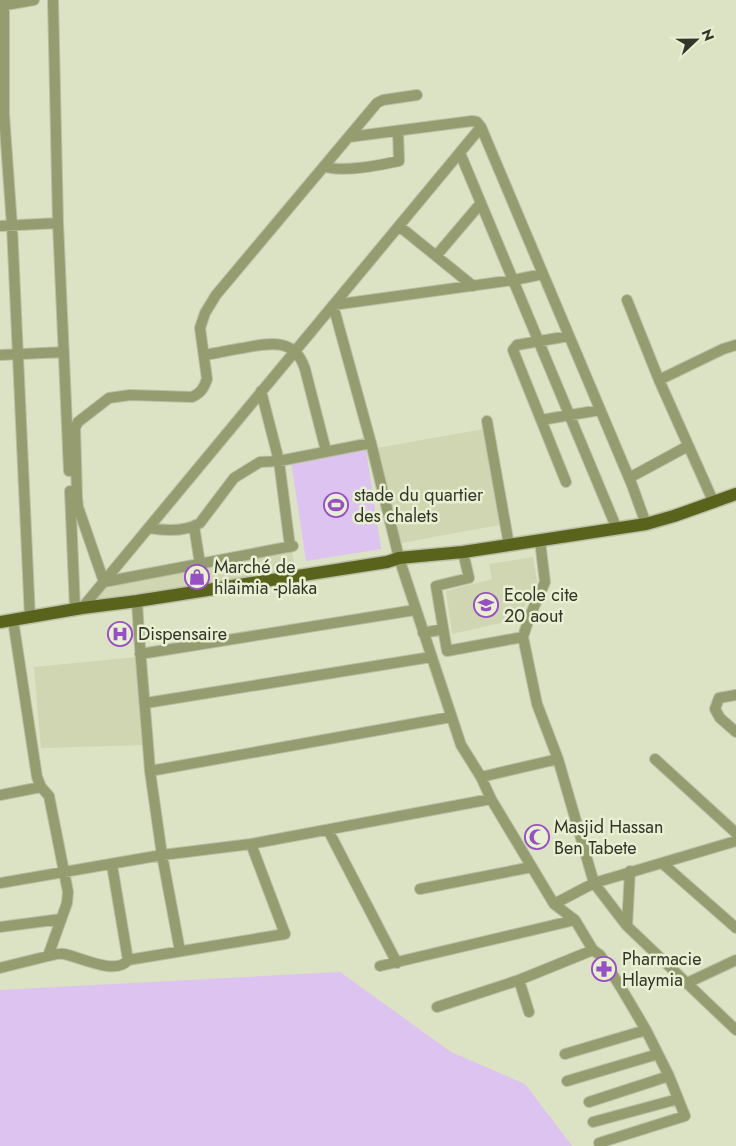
<svg xmlns="http://www.w3.org/2000/svg" width="736" height="1146" viewBox="0 0 736 1146" font-family="Jost,sans-serif">
<style>
.built{fill:#cfd6b1}
.green{fill:#dcc3f0}
.lines{fill:none;stroke-linecap:round;stroke-linejoin:round}
.minor-casing{stroke:#babfa5;stroke-width:12}
.major-casing{stroke:#babfa5;stroke-width:15}
.minor{stroke:#949c70;stroke-width:10}
.major{stroke:#59631c;stroke-width:12}
.labels{text-anchor:middle;stroke-width:5;stroke-linejoin:round;paint-order:stroke}
.poi-label{font-size:18px;fill:#323529;stroke:#e9efd1;text-anchor:start}
</style>
<rect width="100%" height="100%" fill="#dce2c4"/>
<path class="built" d="M484,429l21,95 -115,21 -24,-95z
M290,547l7,25 -211,31 18,-21z
M533,557l4,25 -19,37 -66,15 -6,-43 46,-12 -3,-15z
M137,657l7,88 -103,3 -7,-81z"/>
<path class="green" d="M366,450l15,99 -75,12 -15,-100z
M340,972l111,80 74,32 47,62h-572v-156z"/>
<g class="lines">
<defs>
<path id="minor" d="M4,0v114l8,112 18,392
M53,0l5,223 11,248
M0,6l34,-6
M349,137l123,-16 5,1 4,5 151,358 14,39
M460,153l157,376
M324,166c16,7 57,-1 75,-5l-1,-30
M0,226l58,-3
M399,226l74,60
M436,256l45,-53
M627,300l32,80 64,-31 13,-4
M0,355l64,-3
M204,355c13,-2 26,-5 39,-7 26,-5 52,-11 62,21l21,82
M659,380l55,123
M261,391l18,70 11,86
M541,420l59,-10
M487,421l22,124
M371,443l28,115 62,187 20,32 10,22 63,105 21,16 18,30 -74,30 -82,27
M629,478l59,-32
M566,482l-53,-132 4,-5 52,-9
M70,491l5,118
M194,526l6,38
M149,528c17,3 36,4 51,-5l34,-45 26,-16 19,-1 92,-18 -38,-138 181,-25 29,-6
M540,541l5,41 -16,36 -6,19 14,67 21,55 36,124 33,43 109,104
M293,546l-189,36 -26,-75 -1,-10 -2,-69 3,-6 31,-24 21,-3 62,2c9,-4 12,-9 15,-18l-7,-51 5,-15 11,-18 161,-192 6,-3 34,-5
M463,552l6,26 -33,8 11,65 76,-14
M137,601c3,57 9,114 13,170
M82,608l399,-481
M423,633l20,-4
M140,654l275,-44
M736,695l-17,3 -4,11 5,9 16,14
M146,703l285,-46
M655,759l81,74
M481,777l77,-18
M0,795l41,-8
M328,830l69,133
M662,863l74,65
M112,865l16,95
M0,883l162,-28 89,-11 240,-45
M420,889l112,-22
M554,904l40,-21 142,-42
M627,926l3,-55
M0,927l61,-8
M593,950l7,5 20,31 26,44 23,46 16,40 -86,27
M180,951l-18,-96 -12,-84 301,-54
M48,956c5,-1 10,-3 16,-2 16,3 52,22 64,6l157,-26 -34,-90
M380,966l195,-46
M0,968l48,-12 19,-53 1,-11 -19,-96 -8,-9 -4,-10 -24,-157
M519,980l10,32
M687,983l49,-23
M565,1054l81,-24
M567,1081l91,-27
M589,1102l80,-26
M593,1122l85,-23"/>
<path id="major" d="M0,622l82,-14 55,-7 250,-39 12,-4 64,-6 183,-28 28,-8 62,-22"/>
</defs>
<use href="#minor" class="minor-casing"/>
<use href="#major" class="major-casing"/>
<use href="#minor" class="minor"/>
<use href="#major" class="major"/>
</g>
<defs>
<symbol id="stadium-ring" viewBox="-11 -11 22 22"><circle r="9.5" fill="#e9efd1" stroke="#9550c4" stroke-width="1.5"/><path d="M0-5a6.5 5 0 1 0 0 10a6.5 5 0 1 0 0-10ZM-3.5-1.8h7v3.6h-7Z" fill="#9550c4"/></symbol>
<symbol id="shop-ring" viewBox="-11 -11 22 22"><circle r="9.5" fill="#e9efd1" stroke="#9550c4" stroke-width="1.5"/><path d="M-5-2.5h2.3a2.7 3.5 0 0 1 5.4 0H5L5.5 6h-11ZM-1.5-2.5h3a1.5 2.3 0 0 0-3 0Z" fill="#9550c4"/></symbol>
<symbol id="school-ring" viewBox="-11 -11 22 22"><circle r="9.5" fill="#e9efd1" stroke="#9550c4" stroke-width="1.5"/><path d="M0-5L7-2L0 1L-7-2ZM-4 1L0 2.5L4 1V4Q0 6-4 4Z" fill="#9550c4"/></symbol>
<symbol id="hospital-ring" viewBox="-11 -11 22 22"><circle r="9.5" fill="#e9efd1" stroke="#9550c4" stroke-width="1.5"/><path d="M-5-5h3v3.5h4V-5h3V5h-3V1.5h-4V5h-3Z" fill="#9550c4"/></symbol>
<symbol id="mosque-ring" viewBox="-11 -11 22 22"><circle r="9.5" fill="#e9efd1" stroke="#9550c4" stroke-width="1.5"/><path d="M3.5-4.9A6 6 0 1 0 3.5 4.9A5 5 0 1 1 3.5-4.9Z" fill="#9550c4"/></symbol>
<symbol id="pharmacy-ring" viewBox="-11 -11 22 22"><circle r="9.5" fill="#e9efd1" stroke="#9550c4" stroke-width="1.5"/><path d="M-2-6h4v4h4v4h-4v4h-4v-4h-4v-4h4Z" fill="#9550c4"/></symbol>
</defs>
<g fill-rule="evenodd">
<use href="#stadium-ring" x="322" y="491" width="28" height="28"/>
<use href="#shop-ring" x="183" y="563" width="28" height="28"/>
<use href="#school-ring" x="472" y="591" width="28" height="28"/>
<use href="#hospital-ring" x="106" y="620" width="28" height="28"/>
<use href="#mosque-ring" x="523" y="823" width="28" height="28"/>
<use href="#pharmacy-ring" x="590" y="955" width="28" height="28"/>
</g>
<g class="labels">
<g class="poi-label">
<text x="354" y="501">stade du quartier<tspan x="354" dy="21">des chalets</tspan></text>
<text x="214" y="573">Marché de<tspan x="214" dy="21">hlaimia -plaka</tspan></text>
<text x="504" y="601">Ecole cite<tspan x="504" dy="21">20 aout</tspan></text>
<text x="138" y="640">Dispensaire</text>
<text x="554" y="833">Masjid Hassan<tspan x="554" dy="21">Ben Tabete</tspan></text>
<text x="622" y="965">Pharmacie<tspan x="622" dy="21">Hlaymia</tspan></text>
</g>
</g>
<g transform="translate(696 40) rotate(68)" stroke="#e9efd1" stroke-width="4" paint-order="stroke">
<path d="M0-4L9 19L0 12L-9 19Z" fill="#323529"/>
<text y="-8" font-size="14" font-weight="bold" text-anchor="middle" fill="#323529">N</text>
</g>
</svg>
